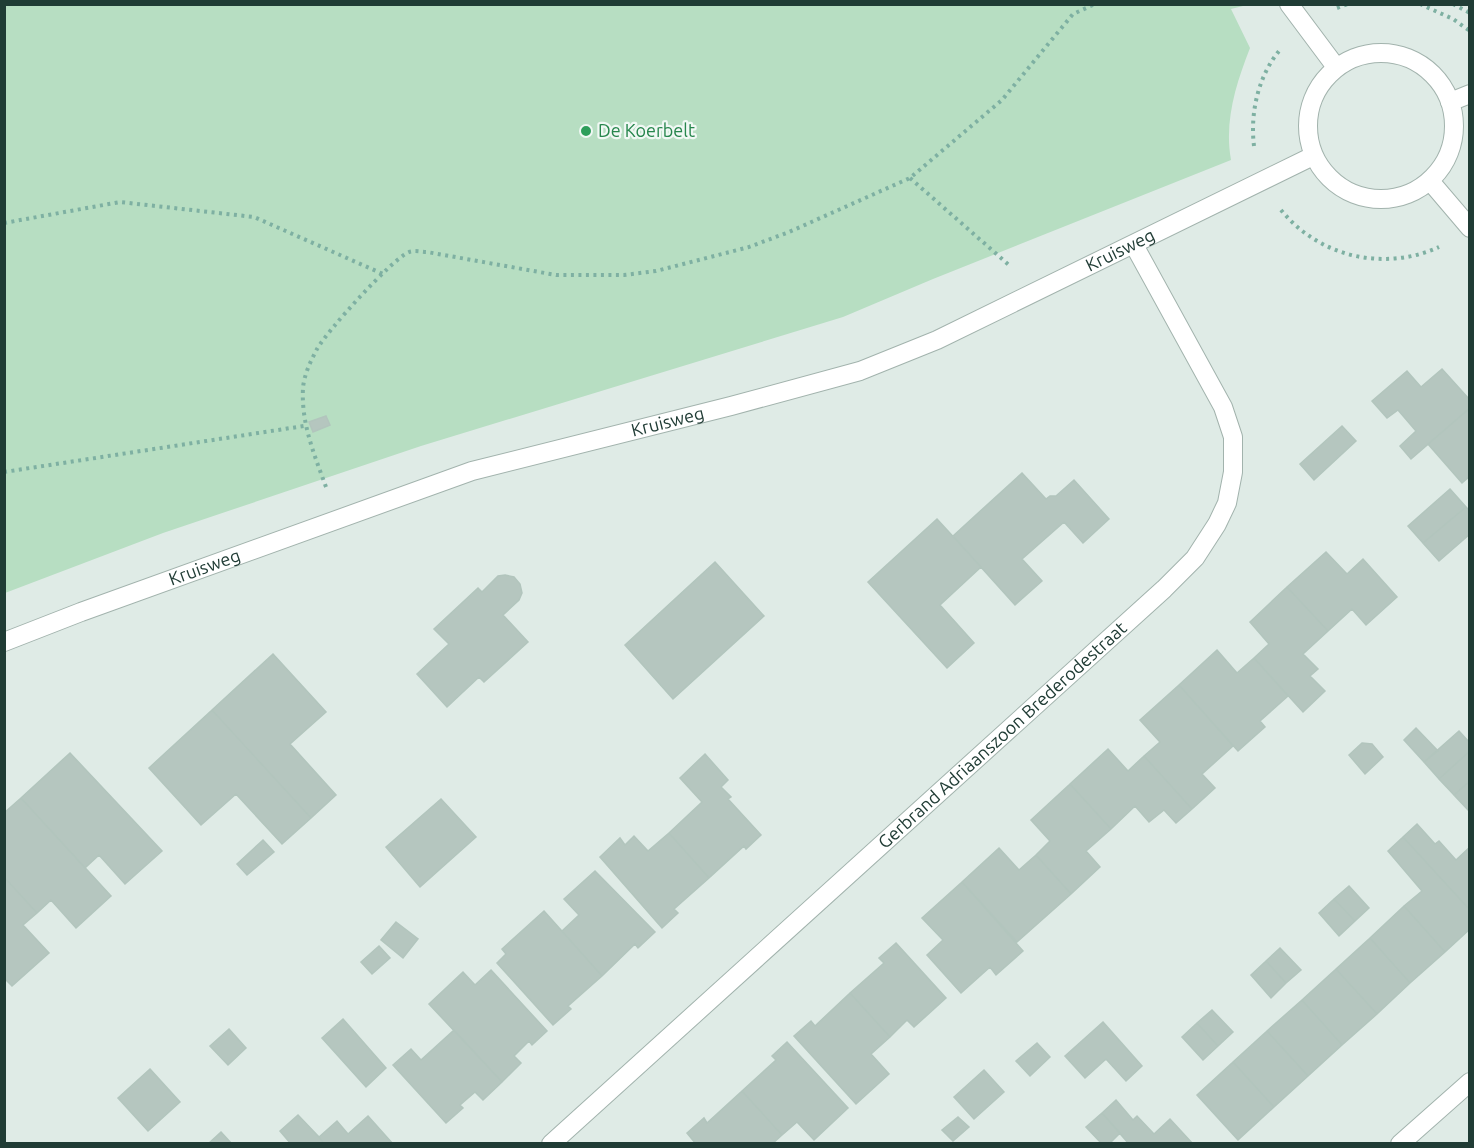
<svg xmlns="http://www.w3.org/2000/svg" width="1474" height="1148" viewBox="0 0 1474 1148" font-family="Ubuntu,sans-serif">
<style>
.green{fill:#b7dec2}
.building{fill:#b5c6bf;stroke:#b2c5bd;stroke-width:1.5}
.lines{fill:none;stroke-linecap:round;stroke-linejoin:round}
.street-casing{stroke:#a2b3ad;stroke-width:20}
.path{stroke:#7eb0a2;stroke-width:4;stroke-dasharray:3 4.5;stroke-linecap:butt}
.street{stroke:#fff;stroke-width:18}
.leisure-dot{fill:#2e9e5b;stroke:#f0f8f4;stroke-width:2}
.labels{text-anchor:middle;stroke-width:4.5;stroke-linejoin:round;paint-order:stroke}
.leisure-label{font-size:18px;fill:#27864d;stroke:#f0f8f4;text-anchor:start}
.street-label{font-size:18px;fill:#203c35;stroke:#f0f8f4}
</style>
<rect width="100%" height="100%" fill="#dfebe6"/>
<path class="green" d="M5,5h1242l-16,4 19,39c-14,36 -26,73 -19,112l-298,119 -90,38 -422,129 -258,87 -158,60z"/>
<path class="building" d="M1442,369l28,31v8l-59,51 -11,-13 16,-15 -18,-21 -11,8 -15,-17 35,-30 14,16z
M1470,408v68l-8,7 -34,-39z
M326,416l4,9 -17,7 -4,-10z
M1342,426l14,15 -42,39 -14,-16z
M1022,473l24,26 4,-3h6l18,-16 35,39 -26,24 -19,-21 -42,37 20,22 -27,24 -62,-69z
M1450,489l16,18 -43,36 -15,-17z
M1466,507l4,4v23l-31,27 -16,-18z
M937,519l44,48 -41,38 34,38 -27,25 -79,-86z
M1326,552l21,22 16,-15 34,38 -31,28 -14,-16 -24,22 -41,-44z
M715,562l49,54 -91,83 -48,-54z
M505,575l9,2 6,7 2,9 -3,7 -16,15 25,27 -44,40 -5,-5 -32,30 -30,-33 32,-30 -15,-15 44,-41 4,4 16,-16z
M1287,587l41,44 -25,23 15,15 -8,7 15,15 -22,21 -49,-54 15,-14 -19,-22z
M1217,650l20,23 17,-15 34,38 -28,25 5,6 -27,24 -59,-66z
M273,654l53,58 -36,32 46,51 -25,23 -99,-108z
M1179,685l54,61 -31,28 13,14 -23,21 -48,-53 16,-14 -20,-22z
M212,710l99,108 -29,26 -46,-50 -35,31 -52,-57z
M1416,728l22,23 -14,11 -20,-22z
M1459,731l11,12v8l-31,28 -15,-17z
M1362,743l10,1 11,13 -18,17 -16,-19z
M1108,749l20,22 16,-15 48,53 -16,14 -12,-13 -15,12 -14,-16 -24,23 -41,-45z
M1470,751v30l-16,14 -15,-16z
M70,753l92,98 -37,33 -26,-29 -14,13 -64,-70z
M705,754l23,26 -7,7 10,10 -3,2 33,36 -15,14 -2,-3 -35,32 -40,-45 33,-31 -22,-24z
M1470,781v30h-1l-15,-16z
M1070,784l41,45 -25,22 14,16 -29,27 -35,-39 14,-14 -19,-21z
M21,798l90,98 -35,32 -25,-28 -14,13 -33,-36v-64z
M441,799l35,38 -56,50 -34,-40z
M1417,824l18,20 4,-3 17,19 14,-13v63l-67,-73z
M669,833l40,45 -35,31 4,4 -16,15 -62,-71 20,-19 5,7 9,-9 14,15z
M1403,837l67,73v19l-25,23 -41,-46 18,-15 -34,-40z
M263,840l11,12 -27,23 -10,-11z
M999,848l20,22 17,-15 35,39 -54,48 -55,-60z
M595,871l60,61 -17,16 -3,-4 -33,32 -40,-45 17,-16 -15,-16z
M4,877l33,36 -14,12 26,28 -37,33 -8,-8z
M962,882l61,69 -27,24 -6,-8 -29,26 -34,-38 16,-15 -21,-22z
M1349,886l20,22 -14,13 -21,-22z
M1334,899l21,22 -16,15 -20,-23z
M1404,906l41,46 -35,31 -40,-45z
M544,911l58,65 -34,30 3,3 -18,16 -56,-62 9,-9 -4,-5z
M396,922l22,17 -15,19 -22,-18z
M1370,938l40,45 -33,31 -41,-45z
M896,943l50,55 -32,29 -7,-7 -17,17 -40,-44 34,-30 -5,-5z
M379,946l11,12 -18,16 -11,-12z
M1280,948l21,22 -15,13 -20,-22z
M1266,961l20,22 -15,15 -20,-23z
M1336,969l41,45 -35,31 -40,-45z
M491,970l56,61 -15,14 -3,-4 -15,15 7,7 -19,19 -73,-78 34,-32 12,13z
M850,993l40,44 -19,17 18,20 -33,30 -62,-68 17,-15 4,5z
M1302,1000l40,45 -34,31 -41,-45z
M1212,1010l21,22 -15,14 -21,-23z
M343,1019l43,49 -20,19 -44,-49z
M1103,1022l39,44 -16,15 -20,-22 -21,19 -20,-22z
M1197,1023l21,23 -15,14 -21,-23z
M229,1029l17,19 -18,17 -18,-19z
M454,1030l48,52 -19,18 -8,-8 -15,13 3,3 -17,15 -53,-58 18,-16 10,11z
M1267,1031l41,45 -34,31 -41,-45z
M787,1042l61,66 -34,32 -17,-18 -15,13 -40,-44 34,-31 -4,-4z
M1037,1043l13,14 -20,19 -14,-15z
M1233,1062l41,45 -36,33 -41,-45z
M150,1069l30,33 -32,29 -30,-33z
M984,1070l20,22 -30,27 -20,-22z
M742,1091l40,44 -10,9h-76l-9,-11 17,-15 3,5z
M1116,1100l17,20 4,-4 17,18 16,-15 23,25h-64l-27,-31z
M1102,1113l18,20 -11,11h-7l-16,-17z
M298,1115l21,22 5,7h-33l-11,-13z
M368,1116l25,28h-69l-5,-7 18,-16 11,13z
M958,1117l11,10 -16,14 -11,-11z
M221,1132l11,12h-24z"/>
<g class="lines">
<defs>
<g id="street">
<path d="M1289,4l47,63"/>
<circle cx="1381" cy="126" r="73"/>
<path d="M1450,102l20,-8"/>
<path d="M1430,181l40,47"/>
<path id="s1" d="M4,642l77,-30 391,-141 259,-65 129,-35 77,-31 376,-184"/>
<path id="s2" d="M551,1144l613,-555 31,-31 22,-34 10,-21 6,-31v-35l-10,-30 -89,-162"/>
<path d="M1400,1144l70,-62"/>
</g>
</defs>
<use href="#street" class="street-casing"/>
<path class="path" d="M1420,4l33,15 17,12
M1453,4l17,9
M1337,8l11,-4
M1254,146c-4,-33 4,-69 25,-95
M910,178l99,87
M1281,210c38,47 103,62 158,37
M4,223l116,-21 134,15 129,57
M4,472l300,-46
M326,487c-12,-33 -25,-64 -23,-99 1,-13 8,-28 14,-39 10,-18 75,-90 92,-97 6,-2 12,0 18,0l129,23h68l32,-4 93,-24 40,-15 121,-54 92,-78 71,-86 22,-10"/>
<use href="#street" class="street"/>
</g>
<circle class="leisure-dot" cx="586" cy="131" r="6"/>
<g class="labels">
<g class="leisure-label">
<text x="598" y="137">De Koerbelt</text>
</g>
<g class="street-label">
<text dy="6" stroke="none"><textPath href="#s1" startOffset="1186">Kruisweg</textPath></text>
<text dy="6" stroke="none"><textPath href="#s1" startOffset="700">Kruisweg</textPath></text>
<text dy="6" stroke="none"><textPath href="#s1" startOffset="214">Kruisweg</textPath></text>
<text dy="6" stroke="none"><textPath href="#s2" startOffset="609">Gerbrand Adriaanszoon Brederodestraat</textPath></text>
</g>
</g>
<rect width="1474" height="1148" fill="none" stroke="#203c35" stroke-width="12"/>
</svg>
